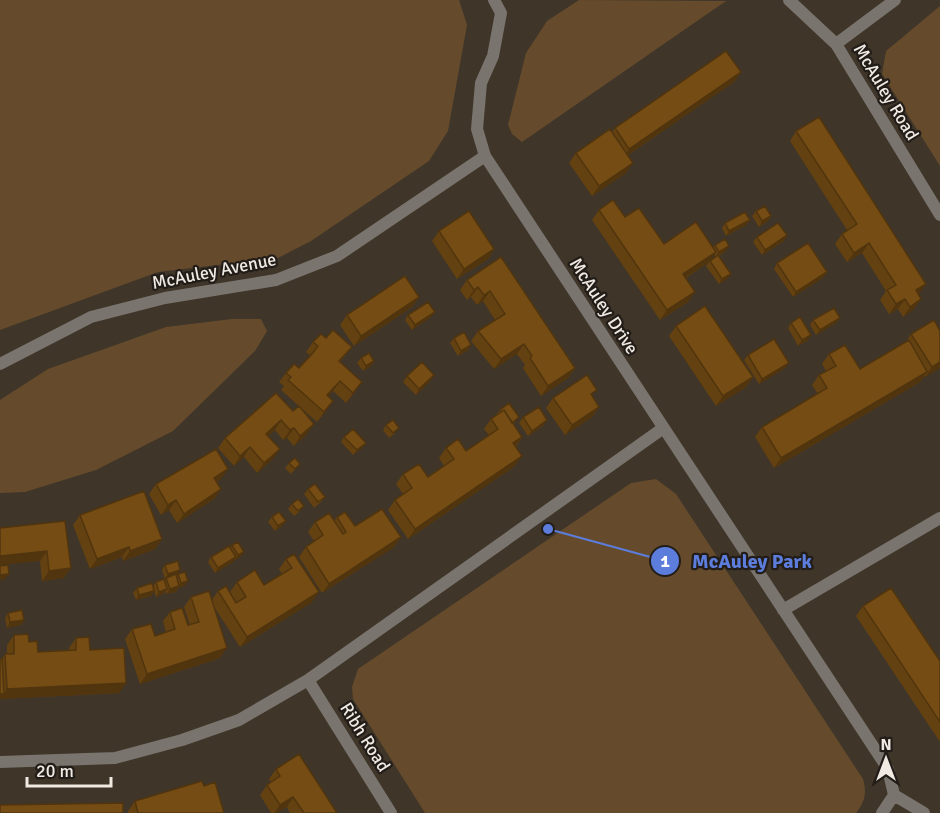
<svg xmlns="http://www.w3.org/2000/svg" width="940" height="813" viewBox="0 0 940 813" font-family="Signika,sans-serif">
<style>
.green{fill:#654b2b}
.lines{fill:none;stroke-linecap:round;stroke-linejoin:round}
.minor{stroke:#79746e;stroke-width:12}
.wall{fill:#644111}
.shaded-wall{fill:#51350e}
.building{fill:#744c14;stroke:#51350e;stroke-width:1.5}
.labels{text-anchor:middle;stroke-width:4.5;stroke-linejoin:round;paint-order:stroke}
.street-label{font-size:18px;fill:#f0eae3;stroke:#221d18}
.leader{fill:none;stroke:#5c7ddb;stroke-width:2}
.callout-dot{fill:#5c7ddb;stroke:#221d18;stroke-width:2}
.mark-label{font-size:18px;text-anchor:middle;font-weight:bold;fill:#fff}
.callout-label{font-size:20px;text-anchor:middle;font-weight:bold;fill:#5c7ddb;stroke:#221d18;stroke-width:4.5;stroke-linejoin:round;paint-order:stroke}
</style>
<rect width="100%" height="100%" fill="#3f3529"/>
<path class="green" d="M0,0h459l8,25 -19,106 -19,30 -118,80 -33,17 -120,14 -158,58z
M579,0l147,1 -204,141 -10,-8 -4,-9 18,-72 21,-32z
M940,6v160l-58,-92 4,-23z
M232,319h29l6,12 -12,20 -82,80 -77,39 -71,22 -25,1v-93l48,-31 118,-42z
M656,479l20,15 187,285c4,14 2,23 -7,34h-431l-72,-114 -1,-12 6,-18 273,-186z"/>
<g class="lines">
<path class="minor" d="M494,0l7,13 -8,43 -12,27 -4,46 8,27 403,613 6,26 -12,18
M789,0l47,44 104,171
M836,44l59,-44
M0,364l91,-47 74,-19 111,-18 61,-24 148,-100
M783,610l157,-92
M308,680l83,133
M0,762l115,-4 67,-18 57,-20 69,-40 354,-251
M894,795l30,18"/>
</g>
<path class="wall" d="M741,72l-7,10 -106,73 -2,18 -34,23 -23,-33 7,-10 36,-21 3,-4z
M796,131l130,153 -8,10 3,5 -7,10 -11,8 -5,-8 -9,5 -9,-14 6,-9 -24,-38 -15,9 -12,-18 7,-10 5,-4 -57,-89z
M599,210l26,7 39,27 49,4 2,-3 11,6 -7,5 8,23 -8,5 -13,-18 4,-5 6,-4 -2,-3 -5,8 -23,16 2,24 -28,18 -68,-100z
M756,211l15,5 -3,5 -9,6 -7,-11z
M750,220l-4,5 -20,11 -4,-8 3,-5z
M439,231l55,18 -6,10 -31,20 -25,-38z
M757,237l27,4 -22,14 -9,-13z
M501,257l74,111 -7,10 -27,18 -18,-28 2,-3 -8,-11 -23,15 -23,-28 7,-10 17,-11 -12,-19 -6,4 -6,-8 -4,3 -7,-10 7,-10z
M777,263l50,9 -3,5 -31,20 -19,-28z
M419,297l-7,10 -58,39 -14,-21 7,-10z
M408,315l23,2 -19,13 -7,-10z
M813,320l23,3 -20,12 -6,-10z
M791,323l17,17 -10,6 -10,-18z
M676,326l77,51 -7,10 -30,19 -47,-70z
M911,334l29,34 -15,9 -1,-1 -4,6 -146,86 -19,-31 7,-10 56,-33 -6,-9 7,-10 7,-4 -4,-7 7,-10 31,15 46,-27z
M326,338l26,9 -12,15 22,20 -7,10 -9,11 -13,-12 -5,5 -2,15 -9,11 -36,-32 3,-4 -5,-4 7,-9 13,-5 11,-13 -4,-3 7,-10z
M454,338l17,7 -3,5 -10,6 -8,-13z
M748,355l41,8 -4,5 -26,16 -15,-24z
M361,358l13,3 -3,5 -8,5 -6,-8z
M434,375l-4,6 -14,14 -13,-13 4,-6z
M276,393l31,41 -13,12 -7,-8 -4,2 -8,-10 -7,6 5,23 -16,14 -13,-16 -10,9 -16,-18 7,-10z
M553,398l46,9 -7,10 -27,18 -19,-27z
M500,410l19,7 -6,7 9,13 -6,10 -1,19 -107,73 -20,-29 7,-10 8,-6 -7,-10 7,-10 25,3 16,-11 -5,-8 7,-10 20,3 23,-16 -5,-6 7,-10 5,-4z
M523,417l21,8 -16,11 -9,-13z
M386,425l9,8 -6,5 -6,-8z
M344,437l22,6 -4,5 -9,7 -12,-13z
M289,463l11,1 -9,10 -6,-6z
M221,479l-4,3 4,7 -7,10 -37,24 -8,-13 -8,5 -12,-21 7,-10z
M308,489l17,8 -4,5 -7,6 -10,-14z
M292,504l8,7 -6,5 -6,-7z
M80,515l82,24 -7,10 -32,12 -1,-4 -32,12 -17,-44z
M272,517l10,9 -7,5 -7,-9z
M337,517l18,9 46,11 -7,10 -72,46 -23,-36 7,-10 8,-6 -6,-9 7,-10 19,-1z
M65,521l-1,57 -22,3 -2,-20z
M232,545l8,12 -5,3h-1l-1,2 -18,11 -7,-11 3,-5 19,-9z
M286,559l26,43 -72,45 -27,-42 7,53 -80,26 -15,-45 7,-10 23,7 11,-4 -3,-11 7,-9 18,13h2l-6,-18 7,-10 21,3 6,-9 18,12h1l-7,-11 7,-10 27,3 18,-11 -3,-5z
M165,565l12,10 -1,2 2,-3 10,7 -4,5 -6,2 -2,4 -10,2v-3l-3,3 -7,3 -2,-6 -3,5 -15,4 -3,-7 4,-5 16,-2 3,-4 8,-1 2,-2h-1l-3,-9z
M863,606l77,55v81l-84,-126z
M8,613l16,7 -3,5 -14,3 -2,-10z
M14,635l15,7 9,10 31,-1v-3l7,-10 14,12 36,33 -7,10 -119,6 2,-40 3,-5h2v-9z
M276,769l61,44h-47l-3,-6 -11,6h-5l-11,-18 7,-10 4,-3 -2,-3z
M204,786l20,27h-96v-2l7,-10z"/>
<path class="shaded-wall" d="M741,72l-7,10 -112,77 7,-10z
M633,163l-7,10 -34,23 7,-10z
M771,216l-3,5 -9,6 3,-6z
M750,220l-4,5 -20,11 3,-5z
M787,235l-3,6 -22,14 3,-5z
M869,243l-7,10 -15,9 7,-9z
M729,246l-3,5 -10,6 3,-5z
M494,249l-6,10 -31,20 7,-10z
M716,252l-7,10 -33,22 7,-10z
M827,272l-3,5 -31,20 3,-5z
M731,274l-4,5 -8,5 3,-5z
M926,284l-7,10 -10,6 7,-10z
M478,287l-7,10 -4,3 7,-10z
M490,291l-7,10 -6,4 7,-10z
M695,292l-7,10 -28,18 7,-10z
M419,297l-7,10 -58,39 7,-10z
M905,299l-7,10 -9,5 7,-10z
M921,299l-7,10 -11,8 7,-10z
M435,312l-4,5 -19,13 3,-5z
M840,318l-4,5 -20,12 4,-5z
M811,335l-3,5 -10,6 4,-6z
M524,344l-7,10 -23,15 7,-10z
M471,345l-3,5 -10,6 3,-5z
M374,361l-3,5 -8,5 3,-5z
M940,362v6l-15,9 7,-10z
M789,363l-4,5 -26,16 3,-5z
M575,368l-7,10 -27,18 7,-10z
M927,372l-7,10 -146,86 7,-10z
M434,375l-4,6 -14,14 3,-6z
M753,377l-7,10 -30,19 7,-10z
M340,381l-7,10 -13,14 7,-10z
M362,382l-7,10 -9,11 7,-10z
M333,401l-7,10 -9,11 7,-10z
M599,407l-7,10 -27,18 7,-10z
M281,420l-6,10 -16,14 7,-10z
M547,420l-3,5 -16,11 4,-5z
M314,424l-7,10 -13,12 6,-10z
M294,428l-7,10 -4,2 7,-10z
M522,437l-7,10 -2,-4z
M366,443l-4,5 -9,7 4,-5z
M250,447l-6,10 -10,9 6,-10z
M280,449l-7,10 -16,14 7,-10z
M522,456l-7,10 -107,73 7,-10z
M228,469l-7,10 -14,9 7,-10z
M221,489l-7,10 -37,24 7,-9z
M176,500l-7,10 -8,5 7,-10z
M286,521l-4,5 -7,5 3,-5z
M401,537l-7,10 -72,46 7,-9z
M162,539l-7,10 -32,12 7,-10z
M129,547l-7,10 -32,12 7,-10z
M47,551l-7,10 -40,4v-9z
M244,552l-4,5 -5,3 3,-5z
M236,557l-3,5 -18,11 3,-5z
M71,568l-7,10 -22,3 7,-10z
M180,570l-3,5 -12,4 3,-5z
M9,574l-4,5 -5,1v-5z
M188,581l-4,5 -6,2 -2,4 -10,2 4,-5 8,-2 3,-4z
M167,589l-4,5 -7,3 3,-5z
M154,591l-3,5 -15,4 3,-5z
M319,592l-7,10 -72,45 7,-10z
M24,620l-3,5 -14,3 3,-6z
M227,648l-7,10 -80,26 7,-10z
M126,683l-7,10 -119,6v-5h4l3,-5z
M293,797l-6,10 -11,6h-2l6,-8z"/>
<path class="building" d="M726,51l15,21 -112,77 -14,-21z
M819,117l107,167 -10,6 5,9 -11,8 -5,-8 -9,5 -9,-14 9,-5 -27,-42 -15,10 -12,-19 15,-10 -61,-93z
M610,129l23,34 -34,23 -23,-33z
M613,200l12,17 14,-9 25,36 32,-22 20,30 -33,22 12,18 -28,18 -68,-100z
M765,206l6,10 -9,5 -6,-10z
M469,211l25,38 -30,20 -25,-38z
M745,212l5,8 -21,11 -4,-8z
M778,223l9,12 -22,15 -8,-13z
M725,239l4,7 -10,6 -4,-7z
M808,243l19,29 -31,20 -19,-29z
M718,255l13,19 -9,5 -12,-18z
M501,257l74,111 -27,18 -18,-28 2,-2 -8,-12 -23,15 -23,-28 27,-17 -15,-23 -6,4 -6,-8 -4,3 -7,-10z
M405,276l14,21 -58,39 -14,-21z
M428,302l7,10 -20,13 -7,-10z
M705,306l48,71 -30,19 -47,-70z
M834,308l6,10 -20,12 -7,-10z
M800,317l11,18 -9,5 -11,-17z
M934,320l6,11v31l-8,5 -21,-33z
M333,330l19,17 -13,14 23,21 -9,11 -13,-12 -13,14 6,6 -9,11 -36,-32 3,-3 -5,-4 8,-9 5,4 12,-13 7,-9 -5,-4 8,-8 5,4z
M464,332l7,13 -10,6 -7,-13z
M774,339l15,24 -27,16 -14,-24z
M909,340l18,32 -146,86 -19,-31 65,-39 -8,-13 17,-9 -7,-12 16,-9 15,24z
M369,353l5,8 -8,5 -5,-8z
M422,362l12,13 -15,14 -12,-13z
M587,375l10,15 -6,4 8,13 -27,18 -19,-27z
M276,393l17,18 6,-5 15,18 -14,12 -6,-8 -4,2 -9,-10 -15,14 14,15 -16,14 -14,-16 -10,9 -15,-18z
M509,403l10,14 -7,6 -8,-13 -3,2 -1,-2z
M539,407l8,13 -15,11 -9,-14z
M504,410l18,27 -9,6 9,13 -107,73 -20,-29 17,-12 -9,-14 16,-10 9,13 26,-18 -8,-11 12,-9 8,12 32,-22 -7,-10z
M393,420l6,8 -6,5 -7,-8z
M353,429l13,14 -9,7 -13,-13z
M216,449l12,20 -14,9 7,11 -37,25 -8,-14 -8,5 -12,-21z
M295,458l5,6 -5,5 -6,-6z
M315,484l10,13 -7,5 -10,-13z
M144,491l18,48 -32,12 -1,-4 -32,12 -17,-44z
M298,499l6,7 -6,5 -6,-7z
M382,509l19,28 -72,47 -23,-37 17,-12 -8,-13 14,-9 14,21 3,-2 -9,-15 8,-5 10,14z
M279,512l7,9 -8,5 -6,-9z
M65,521l6,47 -22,3 -2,-20 -47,5v-28z
M238,542l6,10 -6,3 -6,-10z
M229,546l7,11 -18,11 -7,-11z
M294,554l25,38 -72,45 -29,-46 8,-5 10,17 10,-6 -9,-15 18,-12 9,15 28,-17 -6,-9z
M178,561l2,9 -12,4 -3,-9z
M8,565l1,9 -9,1v-9z
M185,572l3,9 -7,2 -3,-9z
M176,574l3,12 -9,3 -4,-11z
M164,579l3,10 -8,3 -3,-10z
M152,583l2,8 -15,4 -2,-7z
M891,588l49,73v61l-77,-116z
M209,591l18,57 -80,26 -15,-45 19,-5 4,12 20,-7 -5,-17 12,-4 6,17 11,-3 -8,-25z
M22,610l2,10 -14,2 -2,-9z
M28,634l1,8 8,-1 1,11 38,-2v-12l13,-1 1,13 34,-2 2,35 -119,6 -2,-35h9v-19z
M0,659h2l2,35h-4z
M299,754l38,59h-33l-11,-16 -13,8 -13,-20 13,-9 -4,-7z
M202,781l2,5 11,-4 9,31h-86l-3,-12z
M123,803v10h-123v-8z"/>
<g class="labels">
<g class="street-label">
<text transform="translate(886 92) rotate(59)" y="6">McAuley Road</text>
<text transform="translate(214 271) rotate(-11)" y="6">McAuley Avenue</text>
<text transform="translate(604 306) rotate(57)" y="6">McAuley Drive</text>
<text transform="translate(365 737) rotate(58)" y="6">Ribh Road</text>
</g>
</g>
<path class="leader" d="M548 529L665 561"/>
<g class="callout-dot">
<circle cx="548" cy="529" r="6"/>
<circle cx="665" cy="561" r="15"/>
</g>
<g class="mark-label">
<text x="665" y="567">1</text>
</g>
<g class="callout-label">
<text x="752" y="568">McAuley Park</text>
</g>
<g transform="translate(886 759)" stroke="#221d18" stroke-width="4.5" paint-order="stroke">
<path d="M0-4.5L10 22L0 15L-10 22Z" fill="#f0eae3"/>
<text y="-9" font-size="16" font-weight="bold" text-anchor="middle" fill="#f0eae3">N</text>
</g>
<path d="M27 777v9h84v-9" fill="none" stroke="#f0eae3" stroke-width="3"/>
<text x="36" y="777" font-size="18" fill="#f0eae3" stroke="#221d18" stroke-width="4.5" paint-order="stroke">20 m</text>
</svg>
